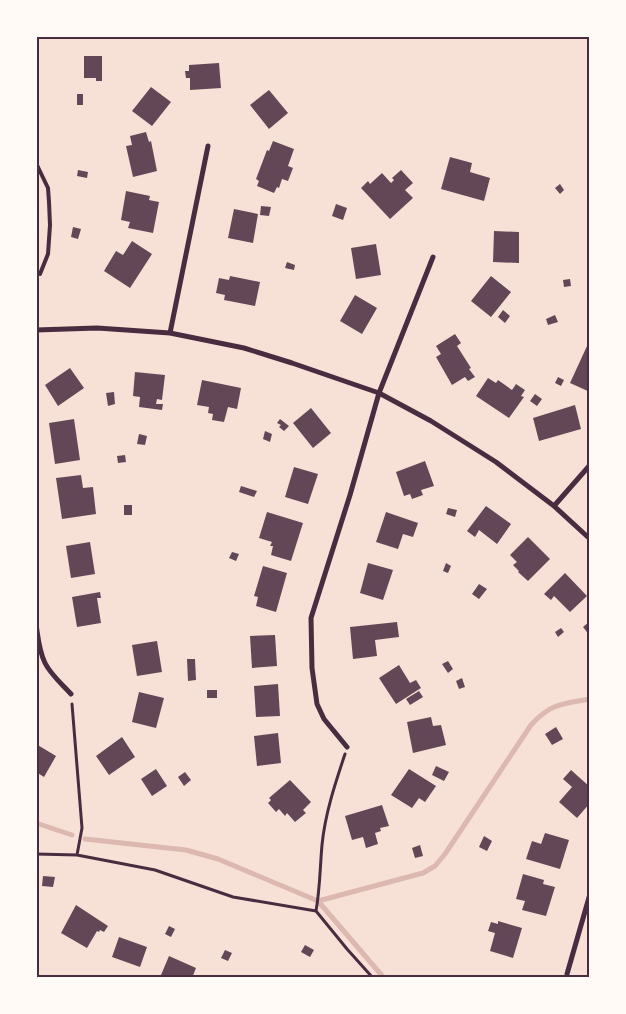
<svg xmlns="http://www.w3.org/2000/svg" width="626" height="1014" viewBox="0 0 626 1014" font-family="Poppins,sans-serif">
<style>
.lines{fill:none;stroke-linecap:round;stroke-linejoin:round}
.stream{stroke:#dcb8b0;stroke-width:5}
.building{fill:#644757}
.path{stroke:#4a2c40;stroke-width:3}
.service{stroke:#4a2c40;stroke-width:4}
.minor{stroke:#4a2c40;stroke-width:5}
.neatline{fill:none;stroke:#4a2c40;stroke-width:2}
</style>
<rect width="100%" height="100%" fill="#f7e1d7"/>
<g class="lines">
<path class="stream" d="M36,823l36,12
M85,839l101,11 32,9 100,42 66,77
M318,901l105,-28 12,-7 10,-12 86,-129c20,-22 32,-21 59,-26"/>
</g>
<path class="building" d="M84,56h18v25h-6v-3h-12z
M219,63l2,25 -31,2v-12h-4l-1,-7h4v-6z
M151,87l20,15 -19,24 -20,-15z
M269,90l19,23 -19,16 -19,-24z
M77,94h6v11h-6z
M146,132l3,10 2,-1 6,30 -24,6 -7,-31 6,-1 -2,-9z
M273,141l21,8 -6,17 5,2 -5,13 -6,-2 -3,9 -2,-1 -3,6 -17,-7 2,-5 -3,-2 11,-29 2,1z
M450,157l22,6 -2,9 20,6 -6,23 -43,-12z
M78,170l10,2 -1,6 -10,-2z
M401,170l12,13 -8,7 8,8 -23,21 -29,-31 7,-7 2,3 12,-11 9,10 3,-3 -2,-2z
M560,184l4,6 -4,4 -5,-6z
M126,191l24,5 -1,4 10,2 -6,31 -25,-5 2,-6 -9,-2z
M336,204l11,4 -4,12 -11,-4z
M261,206l10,1 -2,9 -9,-1z
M234,209l24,5 -5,29 -25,-5z
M73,227l8,2 -3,10 -7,-2z
M494,231l25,1v31l-26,-1z
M132,241l20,13 -22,34 -26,-17 12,-20 7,4z
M376,244l5,31 -25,4 -5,-31z
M287,262l8,3 -1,5 -9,-2z
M230,276l30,6 -5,24 -31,-6 1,-5 -9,-2 3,-15 10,2z
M491,276l20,16 -20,25 -20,-16z
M570,279l1,7 -7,1 -1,-7z
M355,295l22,13 -15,26 -22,-13z
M503,310l7,6 -5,7 -7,-6z
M555,315l3,7 -10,3 -2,-6z
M455,334l6,9 -4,3 14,22 -2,1 6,8 -7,4 -3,-4 -13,8 -16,-28 5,-3 -5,-8z
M587,346l3,1v45l-20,-9z
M70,368l14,20 -26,18 -13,-21z
M135,372l30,3 -3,25 -5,-1 -1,5h7l-1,6 -23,-3 1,-10 -7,-1z
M558,377l6,3 -3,6 -6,-3z
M488,378l8,5 2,-3 14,10 4,-6 9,6 -4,6 3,1 -15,21 -33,-22z
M202,380l39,8 -4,21 -9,-2 -4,15 -12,-2 1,-6 -5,-1 1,-6 -12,-2z
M114,392l1,12 -7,2 -2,-13z
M535,394l7,5 -5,7 -7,-5z
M575,405l6,24 -42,12 -6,-23z
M311,408l20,25 -18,15 -20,-25z
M74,419l6,41 -25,4 -6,-41z
M280,419l9,7 -5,5 -5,-4 2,-2 -4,-2z
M265,431l7,3 -2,8 -7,-3z
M139,434l8,2 -2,9 -8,-1z
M125,455l1,7 -8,1 -1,-7z
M425,461l9,25 -13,4 2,5 -11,4 -2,-5 -6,2 -8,-24z
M294,467l24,7 -10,30 -23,-7z
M81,475l2,13 10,-1 3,27 -34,5 -6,-41z
M241,486l16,5 -3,6 -15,-5z
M124,505h8v10h-8z
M486,506l25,18 -14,20 -18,-14 -4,7 -8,-6z
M448,508l9,2 -2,7 -9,-3z
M267,512l36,11 -12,38 -20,-6 2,-9h-3l2,-4 -13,-4z
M386,512l32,11 -5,14 -10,-3 -5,15 -22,-7z
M528,537l22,22 -22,22 -10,-9 1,-1 -6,-6 4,-3 -7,-7z
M90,542l5,32 -24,4 -5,-32z
M232,552l7,2 -3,7 -7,-3z
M368,563l25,7 -10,30 -23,-7z
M446,563l5,3 -3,7 -5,-2z
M263,566l24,7 -11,39 -20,-6 2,-9 -4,-1z
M565,573l22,23 -17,16 -16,-16 -3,4 -7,-6z
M479,584l8,5 -8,10 -7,-5z
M100,592l1,6h-4l4,25 -24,4 -5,-30z
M590,621v15l-7,-9z
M397,622l2,15 -24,3 2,16 -24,3 -3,-32z
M561,628l3,4 -6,5 -3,-5z
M275,635l2,31 -25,2 -2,-32z
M157,641l5,31 -25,4 -5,-31z
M187,659h8l1,21 -8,1z
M448,661l5,8 -5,4 -6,-9z
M399,665l11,18 6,-3 5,8 -25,16 -17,-26z
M462,678l3,9 -6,2 -3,-8z
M278,684l2,32 -24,1 -2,-31z
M207,690h10v8h-10z
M419,691l4,6 -13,8 -4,-6z
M139,692l25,6 -8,30 -24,-6z
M431,717l2,9 8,-1 5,20 -33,8 -6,-31z
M556,727l7,12 -11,6 -7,-11z
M278,733l3,30 -24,3 -3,-30z
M122,737l13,20 -26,18 -13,-19z
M36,744l20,12 -12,21 -8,-5z
M436,766l13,6 -5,9 -12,-6z
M156,769l11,17 -15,10 -11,-17z
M409,769l27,17 -11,16 -6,-4 -7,10 -21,-13z
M571,770l19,17v16l-13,15 -18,-16 13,-15 -9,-8z
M185,772l6,8 -7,6 -6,-9z
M290,780l21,22 -8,8 3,3 -11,9 -8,-9 -2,3 -6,-7 -3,3 -8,-9 3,-3 -2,-2z
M382,805l7,21 -9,2 1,3 -6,2 3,11 -12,4 -3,-11 -11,3 -7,-24z
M545,833l24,7 -9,29 -34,-10 6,-18 9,3z
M484,836l8,5 -5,10 -8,-4z
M420,845l3,11 -8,2 -3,-10z
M523,874l21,6 -1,4 12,3 -9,29 -24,-6 3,-9 -9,-2z
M43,876l12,1 -2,10 -11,-1z
M76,905l32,21 -4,6 -4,-2 -1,2 -2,-1 -10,17 -26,-15z
M498,921l24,7 -9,30 -23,-7 5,-18 -7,-2 3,-9 7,2z
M169,926l6,3 -4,8 -6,-3z
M119,937l28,10 -7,20 -28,-10z
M305,945l9,5 -4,7 -9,-5z
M225,950l7,3 -4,8 -7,-3z
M169,956l27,12 -4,10h-24l-7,-3z"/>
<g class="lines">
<path class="path" d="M72,704l10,124 -5,27
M36,854l41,1 78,15 78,27 83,14 31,38 26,29
M316,911c4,-22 4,-44 6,-66 3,-31 13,-61 23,-91"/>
<path class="service" d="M36,163l12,25 1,14 1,23 -2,29 -8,20"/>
<path class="minor" d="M36,330l61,-2 73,5 74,15 48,15 87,30 52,28 65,41 58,44 36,33
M170,333l38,-187
M554,506l36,-41
M36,624c2,13 3,27 9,39 6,12 17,21 26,31
M347,747l-23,-28 -7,-15 -5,-36 -1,-50 39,-123 29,-102 54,-136
M567,974l23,-80"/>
</g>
<rect width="626" height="1014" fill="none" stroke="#fffaf5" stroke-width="75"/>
<rect x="38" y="38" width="550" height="938" class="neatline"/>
</svg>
